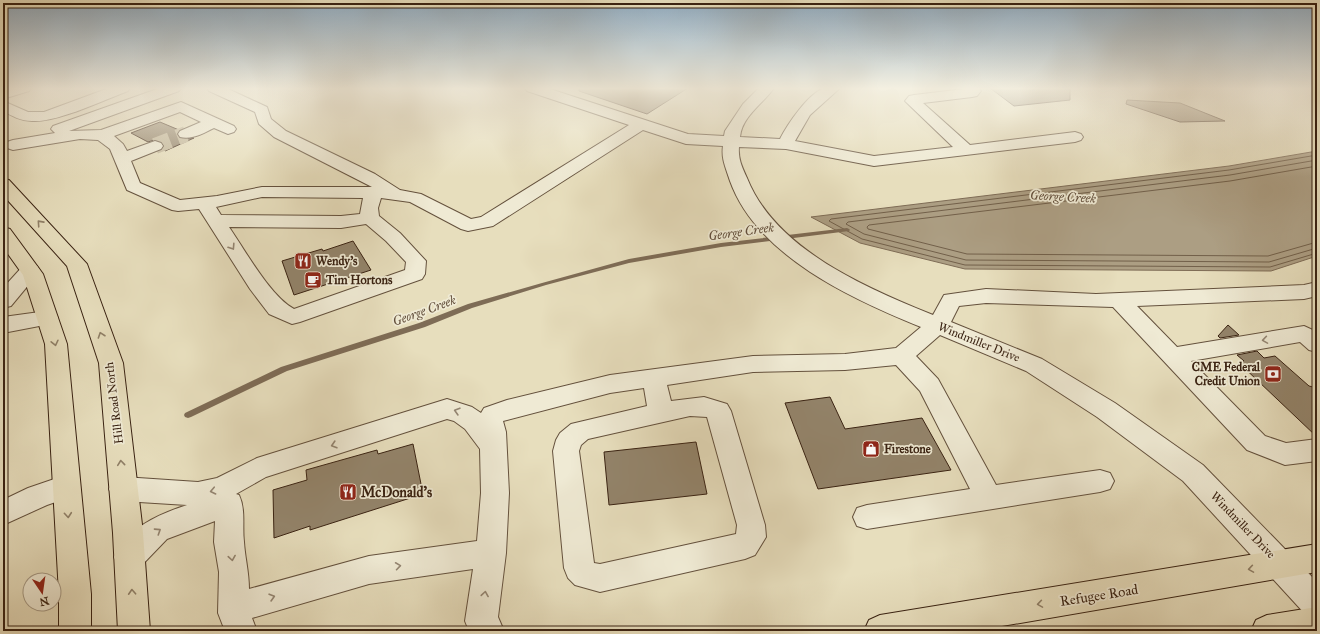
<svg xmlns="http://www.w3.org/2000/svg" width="1320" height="634" viewBox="0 0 1320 634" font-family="'IM FELL Great Primer',serif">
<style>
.water{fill:#ac9e83;stroke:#7e6c56}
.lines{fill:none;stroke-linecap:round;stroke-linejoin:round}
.shore{stroke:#72604a;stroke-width:1}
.stream{fill:#7e6c56;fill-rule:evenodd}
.building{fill:#93846b;stroke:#392212}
.minor-tunnel{stroke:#c4b89b;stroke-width:16;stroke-dasharray:16 8;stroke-linecap:butt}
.minor-casing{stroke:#64513d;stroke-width:2}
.major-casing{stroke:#392212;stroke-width:2}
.highway-casing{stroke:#392212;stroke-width:2}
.minor{fill:#efead4;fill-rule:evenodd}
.major{fill:#e7debd;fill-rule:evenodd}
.highway{fill:#e7debd;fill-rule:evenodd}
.oneway{stroke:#908068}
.oneway2{stroke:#948673}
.labels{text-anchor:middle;stroke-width:3.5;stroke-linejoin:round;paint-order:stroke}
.poi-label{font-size:12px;font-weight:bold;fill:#392212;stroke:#efead4;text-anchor:start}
.street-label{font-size:12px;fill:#392212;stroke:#efead4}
.water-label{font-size:13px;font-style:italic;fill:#614d3a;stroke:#efead4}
.near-poi-label{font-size:14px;font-weight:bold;fill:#392212;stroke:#efead4;text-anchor:start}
.near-street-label{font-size:14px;fill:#392212;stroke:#efead4}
</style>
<rect width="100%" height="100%" fill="#e7debd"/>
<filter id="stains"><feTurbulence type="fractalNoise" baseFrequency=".005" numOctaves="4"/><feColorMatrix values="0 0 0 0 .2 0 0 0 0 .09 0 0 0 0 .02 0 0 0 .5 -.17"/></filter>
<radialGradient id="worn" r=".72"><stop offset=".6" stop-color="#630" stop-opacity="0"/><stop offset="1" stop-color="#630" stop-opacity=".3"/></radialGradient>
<path class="water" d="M1317,151v105l-46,15 -306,-2 -105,-26 -49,-26 418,-51z"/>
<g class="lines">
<path class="shore" d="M1317,155l-88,15 -398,49 -2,2 33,18 103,26 305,2 47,-14
M1317,160l-87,15 -382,47 -2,2 18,10 102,26 303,2 48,-14
M1317,166l-87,15 -361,44 -2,2 1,2 99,25 301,2 49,-14"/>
<path class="stream" d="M847,228l2,1 1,1 -1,1 -128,16 -92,16 -83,22 -74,23 -47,19 -138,44 -96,46 -3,1 -3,-1 -1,-2 1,-2 96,-46 138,-44 49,-19 74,-21 87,-24 92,-16z"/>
</g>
<path class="building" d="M579,88h109l-41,26 -68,-23z
M990,88h80v12l-56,6z
M1127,100l53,3 45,18 -45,1 -54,-18z
M160,122l19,8 -2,5 3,3h14l-29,13 -2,-2 1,-4 -3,-3 -7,-2 -6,2 -17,-9z
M353,241l18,29 -77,25 -12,-34 40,-12 1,2z
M1228,325l11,10 -19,3 -2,-2z
M1257,351l7,7 11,-2 34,30 8,2v49l-79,-75 6,-1 -7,-6z
M830,397l15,32 77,-11 29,52 -133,19 -33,-86z
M696,442l11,52 -98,11 -5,-53z
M413,444l10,50 -113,36v-4l-36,12 -1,-48 34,-10 -1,-10 71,-20 1,4z"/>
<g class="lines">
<path class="minor-tunnel" d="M155,146l31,-12"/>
<defs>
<path id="minor" d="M9,88h22l-2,3 -26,8v-9z
M109,88h21l-2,3c-24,9 -72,32 -96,30 -11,0 -20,-5 -29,-10v-10l25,11h16z
M160,88h21l-2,3 -110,40 32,-1 80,-28 53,24 2,3 -2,3 -6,2 -14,-6c-10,5 -22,12 -34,9l-2,-3 2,-3 21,-9 -21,-10 -66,24 9,8 4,7 28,-10 6,2 2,3 -2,3 -30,12 9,22 40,17 37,-4 45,-9h110l-98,-50 -15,-13 -4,-12 -46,-21 -2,-3h19l41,19 4,12 15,12 89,43 25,16 21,4 50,25 10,-2 148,-92 -102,-34 -2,-3h22l141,46 36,2 1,-5 18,-27 16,-16h15c-11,16 -32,28 -34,49l40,2c7,-14 29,-47 45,-51 4,-1 10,0 15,0l-30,27 -15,26 79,15 79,-9 -48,-46 4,-5 5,-1 50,-6 -1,-1h16l2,3 -4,5 -5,1 -49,6 47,42 105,-13 6,2 2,3 -2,3 -6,2 -201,24 -88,-17 -47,-2c-1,12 3,20 8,31 28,71 119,110 186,137l11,-20 42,-6 110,5 208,-9 13,-3v14l-13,3 -167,7 40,41 127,-21 13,6v20l-8,-2 -9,-8 -109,19 74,75 21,7 31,-4v22l-32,4 -38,-15 -134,-143 -127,-4 -27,3 -8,16 91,37 73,44 88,62 114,117v37l-11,-4 -123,-134 -86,-64 -71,-46 -86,-36 -24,21 22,23 58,106 104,-15 10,3 4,8 -4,8 -10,3 -233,37 -10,-3 -4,-9 4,-9 10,-3 103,-16 -50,-98 -24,-26 -51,5 -92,2 -86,13 4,16 33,-4 23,7 4,7 34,114 1,12 -11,18 -10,4 -145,33 -25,-7 -7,-7 -4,-10 -11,-117 3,-11 4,-7 11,-9 76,-18 -3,-18 -34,5 -107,28 3,11 3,61 -3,60 -8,64 6,14h-35l-4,-10 8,-52 -104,15 -117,34 5,13h-32l-7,-18 1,-41 -5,-30 1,-21 -48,18 -27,28 -11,4 -11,-4 -4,-10c13,-29 45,-43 73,-52l-64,-4 -10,-4 -4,-8 4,-8 10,-4 75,5 19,-4 40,-20 190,-59 25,8 9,6 3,-5 23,-8 103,-25 143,-19 92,-2 51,-6 25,-21c-69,-28 -164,-71 -191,-146 -4,-13 -9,-22 -7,-35l-37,-2 -43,-14 -150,96 -25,5 -7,-2 -51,-27 -29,-4 -3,10 1,8 21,17 26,28 -1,13 -3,5 -122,43 -8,2 -23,-10 -19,-25 -51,-80 -21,2 -6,-1 -45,-20 -17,-41 -12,-9 -18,-1 -67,11 -6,-2 -2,-3 2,-3 6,-2 42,-7 -4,-4 2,-3zM262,197l101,1 -3,16 -19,2 -120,-1 -5,-8zM366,224l20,17 20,21 -1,8 -111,39c-24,-13 -49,-59 -65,-82l112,1zM690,416l17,1 30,108 -1,9 -136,30 -6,-1 -15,-112 2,-6 7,-6zM447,419l7,2 11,8 15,20 1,44 -4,48 -108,15 -120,33c0,-17 -4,-31 -5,-47 -2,-16 2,-32 -5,-47l-3,-1 30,-17z
M30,265l7,1 3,5 -29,35 -8,2v-20l20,-22z
M47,311l8,2 3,5 -3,5 -52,10v-16z
M66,475l10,4 4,8 -4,8 -29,10 -44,20v-25l25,-12z"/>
<path id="major" d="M1317,544v28l-344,59h-109l5,-11 11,-5z
M1317,607v24h-66l5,-11 11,-5z"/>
<path id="highway" d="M3,179l6,1 78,84 36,99 20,170 7,98h-32l-5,-98 -14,-170 -32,-97 -64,-71z
M3,227l7,2 33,45 24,70 24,250v37h-32v-37l-14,-250 -22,-69 -20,-28z"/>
</defs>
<use href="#minor" class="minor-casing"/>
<use href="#major" class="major-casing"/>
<use href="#highway" class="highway-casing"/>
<use href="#minor" class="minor"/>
<use href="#major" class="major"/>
<use href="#highway" class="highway"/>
</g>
<defs><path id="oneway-chevron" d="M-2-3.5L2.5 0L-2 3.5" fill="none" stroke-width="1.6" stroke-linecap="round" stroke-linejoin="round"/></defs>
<g class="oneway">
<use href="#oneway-chevron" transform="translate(40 223) rotate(-132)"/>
<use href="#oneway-chevron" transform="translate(101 335) rotate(-109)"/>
<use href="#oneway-chevron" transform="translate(55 343) rotate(77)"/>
<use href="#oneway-chevron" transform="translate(121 463) rotate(-96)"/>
<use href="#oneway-chevron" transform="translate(68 515) rotate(85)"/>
<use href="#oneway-chevron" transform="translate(1251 569) rotate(171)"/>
<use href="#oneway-chevron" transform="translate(132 592) rotate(-93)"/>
<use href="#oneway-chevron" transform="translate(1040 604) rotate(171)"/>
</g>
<g class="oneway2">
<use href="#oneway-chevron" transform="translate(232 247) rotate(57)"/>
<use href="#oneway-chevron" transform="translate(1265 340) rotate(171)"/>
<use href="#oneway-chevron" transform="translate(457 411) rotate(-164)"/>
<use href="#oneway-chevron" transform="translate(334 445) rotate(163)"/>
<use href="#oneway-chevron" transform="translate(213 491) rotate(168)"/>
<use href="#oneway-chevron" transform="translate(158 531) rotate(-33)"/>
<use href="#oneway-chevron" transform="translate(232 558) rotate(81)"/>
<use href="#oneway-chevron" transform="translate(398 566) rotate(-8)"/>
<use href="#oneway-chevron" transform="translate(485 594) rotate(-81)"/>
<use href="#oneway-chevron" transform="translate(272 597) rotate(-16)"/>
</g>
<linearGradient id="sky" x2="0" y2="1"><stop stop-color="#90abc0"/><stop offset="0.5" stop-color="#f4f0e1"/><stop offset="1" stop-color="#f4f0e1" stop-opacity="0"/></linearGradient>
<rect width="1320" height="177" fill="url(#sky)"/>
<defs>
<symbol id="restaurant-square" viewBox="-11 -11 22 22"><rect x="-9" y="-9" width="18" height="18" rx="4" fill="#8f2418" stroke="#efead4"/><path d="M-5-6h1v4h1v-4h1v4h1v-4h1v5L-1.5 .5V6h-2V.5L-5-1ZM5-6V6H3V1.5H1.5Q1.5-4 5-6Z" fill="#fff"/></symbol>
<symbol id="cafe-square" viewBox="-11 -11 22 22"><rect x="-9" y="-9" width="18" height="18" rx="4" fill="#8f2418" stroke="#efead4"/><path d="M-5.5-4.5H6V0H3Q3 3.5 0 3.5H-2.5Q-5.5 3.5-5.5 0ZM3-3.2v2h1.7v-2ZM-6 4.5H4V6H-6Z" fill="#fff"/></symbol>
<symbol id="bank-square" viewBox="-11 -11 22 22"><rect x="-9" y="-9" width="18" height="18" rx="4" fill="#8f2418" stroke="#efead4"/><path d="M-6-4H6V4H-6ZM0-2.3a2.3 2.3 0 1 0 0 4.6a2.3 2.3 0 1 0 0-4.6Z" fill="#fff"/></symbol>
<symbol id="shop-square" viewBox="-11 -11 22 22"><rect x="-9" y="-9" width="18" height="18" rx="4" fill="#8f2418" stroke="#efead4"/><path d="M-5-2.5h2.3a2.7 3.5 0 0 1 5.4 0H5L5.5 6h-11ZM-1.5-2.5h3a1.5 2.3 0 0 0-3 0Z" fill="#fff"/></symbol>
</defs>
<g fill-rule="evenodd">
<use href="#restaurant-square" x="293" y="251" width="20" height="20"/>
<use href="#cafe-square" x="303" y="270" width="20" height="20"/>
<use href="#bank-square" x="1263" y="364" width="20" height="20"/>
<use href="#shop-square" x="861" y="439" width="20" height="20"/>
<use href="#restaurant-square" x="338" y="482" width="20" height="20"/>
</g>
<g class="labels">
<g class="poi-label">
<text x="316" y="265">Wendy's</text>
<text x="326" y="284">Tim Hortons</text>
<text x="1260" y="371" text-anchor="end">CME Federal<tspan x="1260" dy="14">Credit Union</tspan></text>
<text x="884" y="453">Firestone</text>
</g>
<g class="street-label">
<text transform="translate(979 342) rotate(22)" y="4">Windmiller Drive</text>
<text transform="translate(114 403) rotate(-97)" y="4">Hill Road North</text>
<text transform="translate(1243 525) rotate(46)" y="4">Windmiller Drive</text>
</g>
<g class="water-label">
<text transform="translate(1063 196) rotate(3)" y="5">George Creek</text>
<text transform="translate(741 231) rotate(-8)" y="5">George Creek</text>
<text transform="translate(424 310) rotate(-20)" y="5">George Creek</text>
</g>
<g class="near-poi-label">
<text x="361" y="497">McDonald's</text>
</g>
<g class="near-street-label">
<text transform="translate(1099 595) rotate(-9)" y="5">Refugee Road</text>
</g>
</g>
<rect width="1320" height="634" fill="none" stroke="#e7debd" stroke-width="16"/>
<rect x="4" y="4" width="1312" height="626" fill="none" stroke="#392212" stroke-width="2"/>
<rect x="8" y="8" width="1304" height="618" fill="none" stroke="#392212"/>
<g transform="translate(42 592) rotate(167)"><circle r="19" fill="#efead4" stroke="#a69a86"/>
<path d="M0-3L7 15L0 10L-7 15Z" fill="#8f2418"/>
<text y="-6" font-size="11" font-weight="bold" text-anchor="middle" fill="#392212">N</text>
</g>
<rect width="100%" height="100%" filter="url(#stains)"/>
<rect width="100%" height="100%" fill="url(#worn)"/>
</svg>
